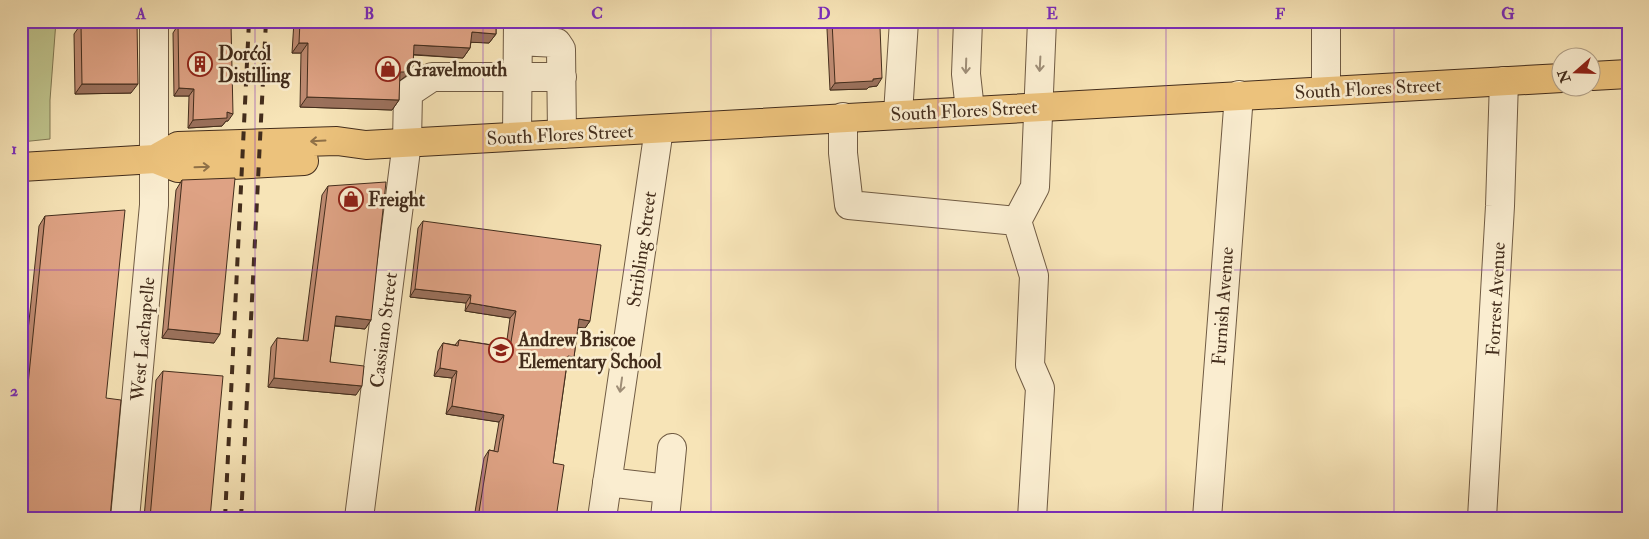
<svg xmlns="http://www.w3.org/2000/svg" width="1649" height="539" viewBox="0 0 1649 539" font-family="'IM FELL Double Pica',serif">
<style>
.green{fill:#bfc48d;stroke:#817854}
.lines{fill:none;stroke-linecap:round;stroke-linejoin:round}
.minor-casing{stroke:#705b43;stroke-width:30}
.major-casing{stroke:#432d1c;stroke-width:30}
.minor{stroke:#faedd0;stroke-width:28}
.major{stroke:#ecc27c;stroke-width:28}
.rail{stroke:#432d1c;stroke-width:4;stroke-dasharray:9 9;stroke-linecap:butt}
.wall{fill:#bf8b72;stroke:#432d1c}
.shaded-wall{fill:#9b715c;stroke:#432d1c}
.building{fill:#dea284;stroke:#432d1c}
.oneway{stroke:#9e8d76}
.oneway2{stroke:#8f7047}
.grid{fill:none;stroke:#7b2cbf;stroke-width:1;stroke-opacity:0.55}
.labels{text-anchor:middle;stroke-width:5;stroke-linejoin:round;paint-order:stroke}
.poi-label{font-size:19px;font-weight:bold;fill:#432d1c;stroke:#faedd0;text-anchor:start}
.street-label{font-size:19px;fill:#432d1c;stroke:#faedd0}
.neatline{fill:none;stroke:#7b2cbf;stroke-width:2}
.grid-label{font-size:16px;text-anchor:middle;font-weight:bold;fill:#7b2cbf}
</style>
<rect width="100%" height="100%" fill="#f7e4b7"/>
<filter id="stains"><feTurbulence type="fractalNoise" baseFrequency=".004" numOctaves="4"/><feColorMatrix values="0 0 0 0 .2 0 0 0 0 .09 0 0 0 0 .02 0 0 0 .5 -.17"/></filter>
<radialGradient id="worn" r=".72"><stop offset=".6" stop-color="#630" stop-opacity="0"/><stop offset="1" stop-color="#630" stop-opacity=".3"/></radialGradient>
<path class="green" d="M21,21h35l-6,79v39l-29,3z"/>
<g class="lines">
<defs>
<path id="minor" d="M968,21l-2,53 4,36
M518,41l39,2 4,6 1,85
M1326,90v-69
M898,114l6,-93
M843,117v36l6,52 168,16 17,55 -4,89 10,23 -8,130
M517,136l1,-115
M1017,221l18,-34 7,-166
M607,482l61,7 -3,29
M668,489l4,-41
M125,518l29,-313v-184
M359,518l48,-376 1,-49 24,-16h130
M602,518l57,-389
M1207,518l32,-423
M1482,518l18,-312 4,-125"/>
<path id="major" d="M1592,76l36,-2
M155,159l23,9 126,-7
M21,167l134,-8 23,-13 159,-5 29,4 1196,-67"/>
</defs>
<use href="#minor" class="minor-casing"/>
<use href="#major" class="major-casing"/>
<use href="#minor" class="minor"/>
<use href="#major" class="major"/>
<path class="rail" d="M225,518l24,-497
M241,518l25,-497"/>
</g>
<path class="wall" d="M294,21h202v13l-7,9 -18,-1 -1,6 -7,10 -50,-3v11l-7,10 -7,5v19l-7,10 -92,-3 1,-54h-9z
M832,21l37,7 8,58 -8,1 -2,2 -37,1 -3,-61z
M81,24l50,69 -56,1 -1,-60z
M178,25l50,96h-2l-4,5 -34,2 1,-32h-15l-1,-63z
M182,180l32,163 -52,-5 14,-148z
M328,186l43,134 -6,9 -31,-3 -4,36 26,33 -88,-8 3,-40 6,-9 26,3 19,-146z
M45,216l-24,302v-121l18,-171z
M423,221l167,100 -5,7 -7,-1 -4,30 -5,7h-2l-14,99 3,55h-82l10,-60 5,-8 5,1 5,-29 -53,-8 6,-36 -18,-2 4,-25 5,-8 12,2 4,-5 47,7 4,-29 -45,-7 1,-8 -56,-6 8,-69z
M163,371l47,147h-66l12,-138z"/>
<path class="shaded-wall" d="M472,32l24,2 -7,9 -24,-1z
M299,43h9l-7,10h-9z
M414,45l56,3 -7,10 -56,-4z
M413,66l-7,10 -8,6 2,-10z
M882,78l-5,8 -8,1 -2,2 -37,1 5,-7z
M82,84h56l-7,9 -56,1z
M179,88l15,1 -5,7h-15z
M307,97l92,3 -7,10 -92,-3z
M227,112l6,2 -5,7h-2l-4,5 -34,2 5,-8z
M415,289l56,6 -5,8 -56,-6z
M470,303l46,8 -6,7 -45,-7z
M336,316l35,4 -6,9 -36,-4z
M579,319l11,2 -5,7 -11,-1z
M168,329l52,5 -6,9 -52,-5z
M568,356l6,1 -5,7h-6z
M440,368l17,3 -5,7 -18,-2z
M274,378l88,8 -6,9 -88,-8z
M452,406l52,9 -5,7 -53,-8z"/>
<path class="building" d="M300,21h196v13l-24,-2 -2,16 -56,-3 -1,21 -9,6h-4l-1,28 -92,-3 1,-54h-9z
M832,21h37v7l11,-1 2,51 -9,1v2l-38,2z
M137,23l1,61h-56l-1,-60z
M231,24l2,90 -6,-2v6l-34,2 1,-31 -15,-1 -1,-63z
M235,178l-15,156 -52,-5 14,-149z
M386,182l-15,138 -35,-4 -6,46 34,4 -2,20 -88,-8 3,-40 31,3 20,-155z
M125,210l-19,188 15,2 -11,118h-89v-64l24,-238z
M423,221l178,24 -11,76 -11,-2 -5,38 -6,-1 -15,107 11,2 -8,53h-78l11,-68 9,2 6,-37 -52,-9 5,-35 -17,-3 3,-25 15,3 1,-6 51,8 6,-37 -46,-8 1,-8 -56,-6z
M163,371l60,5 -13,142h-60z"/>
<defs><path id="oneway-shaft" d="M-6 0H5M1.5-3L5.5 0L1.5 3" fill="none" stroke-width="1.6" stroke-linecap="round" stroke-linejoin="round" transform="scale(1.25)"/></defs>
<g class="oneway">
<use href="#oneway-shaft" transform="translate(1040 64) rotate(93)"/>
<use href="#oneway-shaft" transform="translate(966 66) rotate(92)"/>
<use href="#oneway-shaft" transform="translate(621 385) rotate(98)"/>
</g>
<g class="oneway2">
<use href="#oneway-shaft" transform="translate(318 141) rotate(177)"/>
<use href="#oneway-shaft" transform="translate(202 167) rotate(-2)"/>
</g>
<path class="grid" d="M255,21v497M483,21v497M711,21v497M938,21v497M1166,21v497M1394,21v497M21,270h1607"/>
<defs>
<symbol id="building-ring" viewBox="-11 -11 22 22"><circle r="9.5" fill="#faedd0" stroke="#8f2418" stroke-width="1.5"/><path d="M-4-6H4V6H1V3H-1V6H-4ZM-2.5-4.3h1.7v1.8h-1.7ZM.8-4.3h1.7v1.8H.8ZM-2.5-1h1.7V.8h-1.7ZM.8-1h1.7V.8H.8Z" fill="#8f2418"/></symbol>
<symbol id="shop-ring" viewBox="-11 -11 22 22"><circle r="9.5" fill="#faedd0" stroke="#8f2418" stroke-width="1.5"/><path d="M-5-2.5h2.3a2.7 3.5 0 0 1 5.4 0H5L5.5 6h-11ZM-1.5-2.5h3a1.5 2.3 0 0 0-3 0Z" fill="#8f2418"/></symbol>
<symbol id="school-ring" viewBox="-11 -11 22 22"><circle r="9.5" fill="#faedd0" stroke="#8f2418" stroke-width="1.5"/><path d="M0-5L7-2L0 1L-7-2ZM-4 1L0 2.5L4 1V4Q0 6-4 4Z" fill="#8f2418"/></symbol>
</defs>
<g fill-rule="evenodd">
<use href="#building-ring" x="186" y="50" width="28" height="28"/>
<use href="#shop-ring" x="374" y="55" width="28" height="28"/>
<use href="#shop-ring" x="337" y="185" width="28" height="28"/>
<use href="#school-ring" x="487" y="336" width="28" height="28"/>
</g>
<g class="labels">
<g class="poi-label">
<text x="218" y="60">Dorćol<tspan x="218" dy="22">Distilling</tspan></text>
<text x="406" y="76">Gravelmouth</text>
<text x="368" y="206">Freight</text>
<text x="518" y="346">Andrew Briscoe<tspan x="518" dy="22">Elementary School</tspan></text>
</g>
<g class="street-label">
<text transform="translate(1368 88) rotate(-3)" y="7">South Flores Street</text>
<text transform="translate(964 110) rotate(-3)" y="7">South Flores Street</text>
<text transform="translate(560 134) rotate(-3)" y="7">South Flores Street</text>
<text transform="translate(641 249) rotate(-82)" y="7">Stribling Street</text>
<text transform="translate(1495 299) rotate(-87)" y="7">Forrest Avenue</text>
<text transform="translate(1222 306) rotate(-86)" y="7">Furnish Avenue</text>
<text transform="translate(383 330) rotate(-83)" y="7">Cassiano Street</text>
<text transform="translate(142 339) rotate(-85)" y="7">West Lachapelle</text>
</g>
</g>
<rect width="1649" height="539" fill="none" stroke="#f7e4b7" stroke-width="55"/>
<g transform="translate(1576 72) rotate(250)"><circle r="24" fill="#faedd0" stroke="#b1a088"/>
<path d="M0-4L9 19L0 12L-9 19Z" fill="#8f2418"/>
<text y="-8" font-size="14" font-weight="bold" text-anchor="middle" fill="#432d1c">N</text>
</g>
<rect x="28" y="28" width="1594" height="484" class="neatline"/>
<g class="grid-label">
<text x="141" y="19">A</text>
<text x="369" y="19">B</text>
<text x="597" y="19">C</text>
<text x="824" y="19">D</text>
<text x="1052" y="19">E</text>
<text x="1280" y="19">F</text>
<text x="1508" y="19">G</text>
<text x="14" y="154">1</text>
<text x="14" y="396">2</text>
</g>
<rect width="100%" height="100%" filter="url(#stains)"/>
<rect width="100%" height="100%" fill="url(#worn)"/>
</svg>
